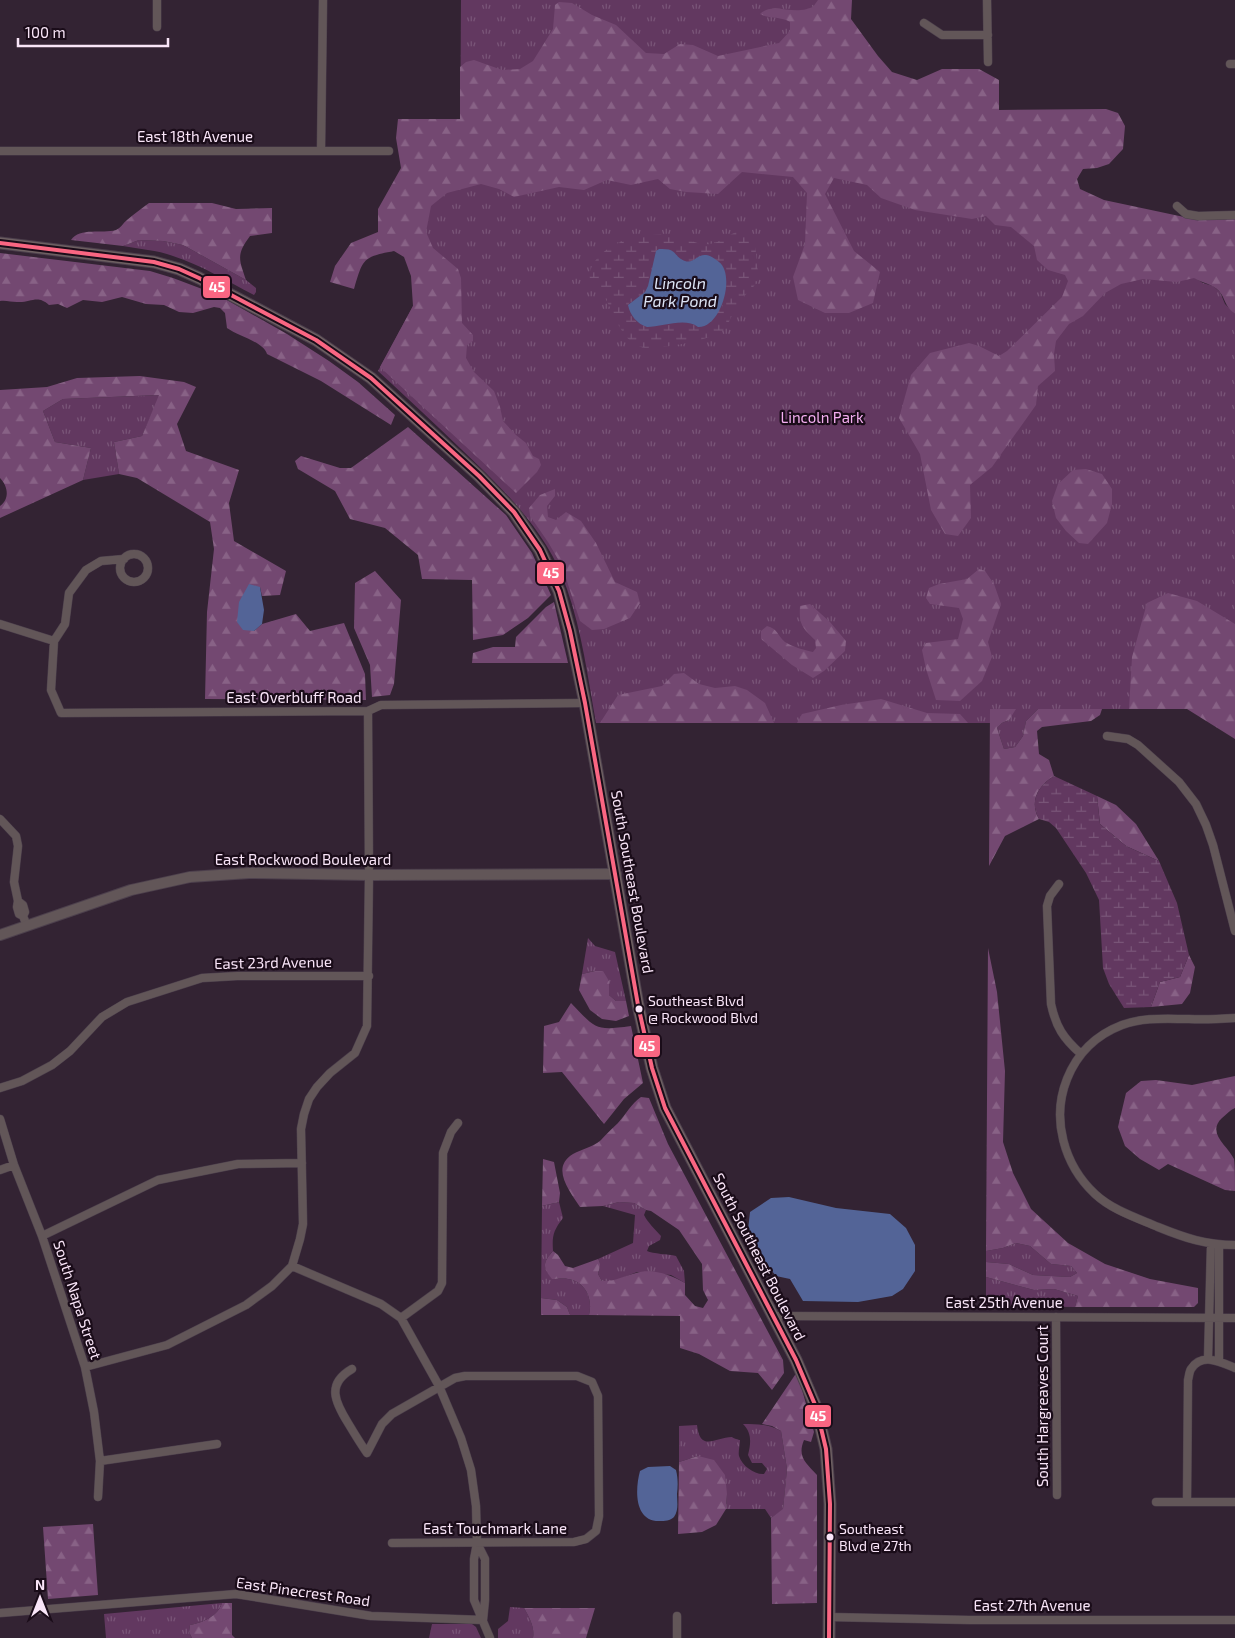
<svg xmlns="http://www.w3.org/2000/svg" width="1235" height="1638" viewBox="0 0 1235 1638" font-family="'Exo 2',sans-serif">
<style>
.grass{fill:url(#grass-tufts)}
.forest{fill:url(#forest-firs)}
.wetland{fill:url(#wetland-marsh);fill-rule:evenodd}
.water{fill:#536497}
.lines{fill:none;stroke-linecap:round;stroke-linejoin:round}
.minor-casing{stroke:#4d404d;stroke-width:9}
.tertiary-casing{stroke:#4d404d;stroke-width:12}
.secondary-casing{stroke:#4d404d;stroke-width:13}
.minor{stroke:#625658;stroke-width:8}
.tertiary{stroke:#625658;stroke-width:10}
.secondary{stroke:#6e6062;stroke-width:11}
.bus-1-casing{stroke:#1a0c19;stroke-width:8}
.bus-1{stroke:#fa6682;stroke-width:4}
.bus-dot{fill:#f9e5f8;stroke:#1a0c19;stroke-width:2}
.labels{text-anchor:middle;stroke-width:4.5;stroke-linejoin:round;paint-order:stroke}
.bus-label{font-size:14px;fill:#f9e5f8;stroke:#1a0c19;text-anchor:start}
.street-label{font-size:15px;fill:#f9e5f8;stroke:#1a0c19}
.park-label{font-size:15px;fill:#f5aff2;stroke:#1a0c19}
.water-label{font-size:16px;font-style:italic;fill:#dce3f4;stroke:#1a0c19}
.line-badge{stroke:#1a0c19;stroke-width:2}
.badge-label{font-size:14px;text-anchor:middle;font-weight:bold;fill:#fff}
</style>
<defs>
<pattern id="grass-tufts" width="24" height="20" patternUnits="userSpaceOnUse" patternTransform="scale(1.25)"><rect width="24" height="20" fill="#623860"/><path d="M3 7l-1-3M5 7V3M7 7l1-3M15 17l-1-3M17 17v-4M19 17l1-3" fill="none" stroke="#795578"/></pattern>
<pattern id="forest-firs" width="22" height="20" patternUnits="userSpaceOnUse" patternTransform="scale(1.25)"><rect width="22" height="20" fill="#734871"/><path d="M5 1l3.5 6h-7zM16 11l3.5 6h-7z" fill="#886286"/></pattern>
<pattern id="wetland-marsh" width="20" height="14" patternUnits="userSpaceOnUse" patternTransform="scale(1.25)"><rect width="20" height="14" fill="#623860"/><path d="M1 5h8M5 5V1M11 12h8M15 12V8" fill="none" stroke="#795578"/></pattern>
</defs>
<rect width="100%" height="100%" fill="#332333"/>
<path class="grass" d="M461,0h385l-3,33 44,53 137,62 161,124 18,11 10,3 7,6 5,12 10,10v395h-197l-12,12 -3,15 -8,11 -11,2 -7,-21 5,-5 7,-3 -19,-10v13h-394c-8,-45 -14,-91 -29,-134 -19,-57 -63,-99 -106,-140 -27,-26 -55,-52 -83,-78l35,-65v-143h47z
M139,240l24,1 20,4 63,35 10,8v4l-2,3c-27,-14 -53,-30 -81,-39 -16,-6 -34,-7 -50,-10z
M160,395l-18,41 -28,6 5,32 -36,6 8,-32 -36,-6 -12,-31 20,-12z
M588,938l7,8 20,6 11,49h-10l-7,-6v-14l-14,-10 -13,3z
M559,1202l4,16c-10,13 -11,18 -10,33 -11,12 -10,17 0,28 4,0 11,-1 15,0 18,3 25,20 21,36h-19l-3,-8 -10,-7 -16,-2 1,-92z
M619,1202l15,1 12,7 -2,5c4,8 11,14 17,21l-1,4 -11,6 -2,5c6,3 21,3 29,5l8,15 1,12 -14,-8 -34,-3 -25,10 -10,-1 -4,-7c1,-5 4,-10 0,-15l35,-16 2,-28 -32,-9z
M1016,1243l14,3 21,18 20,2 6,7 -7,4 -37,-2 -24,-11 -23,-2v-11l17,-3z
M986,1277l48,13 20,-1 24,7 -3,11 -89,-1z
M743,1424c14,0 25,0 38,7l6,38 -4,41 -12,8 -6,-9h-39l1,-15 -29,-38 -19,6v-36l18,-1c3,28 19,12 35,12 1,1 7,3 8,3 0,5 -2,12 -1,16 3,10 16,19 25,18l3,-5 -5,-6h-10l-4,-8c3,-12 4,-22 -5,-31z
M222,1603c-4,13 -20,20 -32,22l-1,7 3,6h-86l-2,-24z
M510,1607l14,1c5,9 11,19 9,30h-35v-9l10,-8z
M432,1624h40l4,3 5,11h-52z"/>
<path class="forest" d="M818,0h34l-1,19 27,37 14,16 25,8 25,-11h37l20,11v30l107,-1 12,4 7,13 -2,23 -14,15 -12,4 -14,1 -6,10 3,10 24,11 80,17 51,1v96c-11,-8 -9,-15 -16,-23 -6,-7 -17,-8 -25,-13l-17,4 -34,-3 -22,5 -16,9 -22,23 -14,8 -13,17 -2,13 1,17 -17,15 -2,19 -44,62 -22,18 1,33 -13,18 -13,-2 -14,-24 -11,-56 -21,-36 12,-43 19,-22 39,-10 10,3 20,10 8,-5 55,-54 6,-16 -3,-6 -17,-5 -11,-10 -3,-14 -23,-19 -16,-2 -9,-9 -14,3 -57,-9 -34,-12 -14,-13 -33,-7 -9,16 29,57 26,21 -7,31 -24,10h-24l-27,-13 -5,-23 12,-33 2,-51 -14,-16 -51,-5 -24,22 -32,-2 -16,-3 -12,-10 -27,6 -24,-5 -23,10 -25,-3 -45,10 -15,-8 -18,-5 -34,9 -16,13 -5,26 7,16 25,21 3,9 1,45 11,12v6l-6,4 -1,13 8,14 20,19 6,16 3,14 13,14 10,8 7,13 6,3 2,6 -4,7 -21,21 -136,-126 33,-61 -2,-30 -7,-19 -10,-6c-32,6 -31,8 -40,38l-24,-7 5,-16 16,-23 27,-11v-23l23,-41 -5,-30 2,-19h62v-52l6,-5 8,-2 28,10 18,-1 13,-8 20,-32 2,-24 4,-3 13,1 20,12 24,10 30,28 18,1 16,-10 13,1 25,11 61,-13 11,-12v-9c-9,-6 -20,-3 -30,-8 11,-11 27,-2 41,-4 4,0 8,-2 12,-3z
M149,203h63l24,6 36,-1v25l-22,3c-14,19 -11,23 -4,44l-63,-35 -20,-4 -24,-1 -16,6 -52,-6c9,-13 31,-6 45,-10 5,-2 7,-7 11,-10 7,-6 15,-12 22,-17z
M0,253l150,18 23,7 45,17 69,39 42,27 29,21 37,33 -4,10 -70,-44 -54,-27c-3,-12 -29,-18 -40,-26l-2,-15 -5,-5 -6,-1 -21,6 -14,-1 -15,-7 -18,-1 -24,-7 -20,5 -19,-2 -16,8 -9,-4 -9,1c-12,-11 -18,-2 -32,-3 -6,0 -11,-2 -17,-1z
M140,376l44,6 12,5 -19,37 9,27 53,19 -10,33 5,38 52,30 -6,24 -18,1 -2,-9 -6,44 8,-7 34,-10 14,17 34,-8 21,51 1,26 -161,-1 2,-87 7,-63 -4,-27 -73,-44 -18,-4 -5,-32 28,-6 17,-41 -96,4 -20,12 12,31 36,6 -8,32 -83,38v-12c10,-7 8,-20 0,-28v-88l47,-3 30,-9z
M408,427l98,88 26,38 19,42 -23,23 -25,17 -30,5 -1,-60 -50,-1 -4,-24 -33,-27 -35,-9 -15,-28 -37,-22 -3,-8 6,-5 39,12h11z
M1086,469l16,5 10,15v15l-5,19 -19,21 -9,-1 -13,-12 -10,-13 -4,-17 6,-17 15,-14z
M555,489v7l-8,10 1,11 8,3 10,-8 15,9 15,22 19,39 22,10 3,11 -10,15 -26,11 -12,1 -12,-9 -18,-55 -14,-24 -18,-26 -1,-8 11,-13z
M979,569l6,2 9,13 7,20 -13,38 4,15 -10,24 -22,20 -24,-1 -10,-31 -4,-19 4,-7 32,-4 5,-20 -4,-11 -29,-4 -4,-6 3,-10 10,-4 28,-5z
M375,571l26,29 -7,84 -4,11 -18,2 -2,-32 -16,-37 1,-45z
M1168,593l29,8 38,23v115l-48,-30h-58l3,-52 15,-54z
M554,602l14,61h-96l1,-10 20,-6h22l1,-10 30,-30z
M810,604l20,18 16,19 -1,10 -21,20 -11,7 -21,-13 -31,-26v-8l6,-5c11,3 10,9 18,16 8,5 19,8 28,10l3,-4 -1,-8c-13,-13 -16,-15 -15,-34z
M684,673l15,11 16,4 20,-2 12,4 18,13 9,20h-174l18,-28 44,-9 12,-12z
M881,699l46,14 33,1 8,9h-171l5,-9 39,-9z
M990,709h26l-7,11 -7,3 -5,5 7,21 11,-2 8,-11 3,-15 12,-12h64l-2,6 -9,6 -49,6 -5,4 2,23 10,6 5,16c-16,10 -25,25 -15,43l-34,17 -16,30z
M1097,796l19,9 20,19 23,37 -33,-15 -26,-22z
M988,948l9,44 8,79 -2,71 10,31 18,36 37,34 37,21 45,15 48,9v15l-4,4h-119l3,-11 -24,-7 -20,1 -48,-13v-15l23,2 24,11 37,2 7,-4 -6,-7 -20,-2 -21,-18 -14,-3 -13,5 -17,3z
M1189,955l6,12 -5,26 -8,11 -31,3 9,-25 20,-5z
M595,971h8l6,10v14l7,6h10l3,15 -13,5 -14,-2 -12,-9 -11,-20 3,-16z
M571,1003c25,26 24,28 60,23l12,57 -19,16 -20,25 -42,-52 -19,1 1,-47 15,-4z
M1235,1076v32c-5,2 -8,6 -13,10 -16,15 6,28 12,41 1,6 1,24 1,32l-10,-1 -57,-26 -9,6 -19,-11 -15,-13 -7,-19 8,-34 15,-12 15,-1 36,5z
M641,1097l8,1 19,46 115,216 1,13 -12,17 -14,-17 -28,-2 -31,-17 -19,-6v-32l-91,-1c4,-16 -3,-33 -21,-36 -4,-1 -11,0 -16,0 -9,-11 -10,-16 1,-28l5,4 7,11 8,2 25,-9c4,5 1,10 0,15l4,7c13,1 21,-5 34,-8 16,-5 35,2 49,10v12l10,11 8,2 5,-8 -5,-10 -1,-26 -23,-34 -28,-19 -5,-1 -12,-7 -15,-1 -16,4 -23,1c-10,-16 -30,-39 -7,-53 9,-5 20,-7 28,-14 5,-6 11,-11 17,-17 8,-9 13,-19 23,-26z
M543,1159l11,3 6,31 -1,9 -17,4z
M541,1298l16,2 10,7 3,8h-29z
M797,1372l17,60 -3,10 -7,-2c-7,17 2,23 13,35v128l-45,1 -1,-86 12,-9 4,-40 -6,-38 -9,-5 -10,-2z
M698,1456l16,4 11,15 2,19 -1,15 -10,16 -14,7 -24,2 1,-72z
M93,1524l5,71 -50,4 -5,-72z
M222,1603h10v32l3,3h-43l-3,-6 1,-7c12,-2 28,-9 32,-22z
M524,1608h71l-9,30h-53c2,-11 -4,-21 -9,-30z"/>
<path class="wetland" d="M745,230c11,8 11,22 12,34 0,5 3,11 1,15 -4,10 -13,15 -19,23 -7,8 -8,22 -17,29 -10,9 -68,20 -81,16 -27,-9 -28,-52 -50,-64 -6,-15 9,-30 21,-37 11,-7 48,-14 61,-11 12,2 24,11 37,9 14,-2 21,-13 35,-14zM659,249c5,0 13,-1 17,3 8,7 12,16 23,3l25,41 -2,12 -24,19c-16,-13 -41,8 -58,-3 -6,-3 -9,-11 -12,-16l1,-5c4,-2 8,-3 11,-6 12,-9 13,-32 16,-46z
M1054,776l43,20 3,28 26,22 33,15 18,42 12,52 -9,22 -20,5 -9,25 -27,1 -15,-24 -6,-16 -4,-68 -13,-27 -30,-45 -7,-6 -10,-3c-10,-18 -1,-33 15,-43z"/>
<path class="water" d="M659,249c20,-1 13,7 26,12 12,4 14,-16 34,1 17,13 2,66 -21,65 -13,-10 -36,0 -51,0 -10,-3 -17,-12 -19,-22l17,-13 3,-6 8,-35z
M249,584l11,3 4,23 -2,14 -8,7 -11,-1 -6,-8 2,-20z
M789,1197l47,11 54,6 16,14 9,17v26l-12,18 -11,7 -34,6 -55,-1 -13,-22 -14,-3 -20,-25 -8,-21 2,-18 21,-14z
M670,1466l6,4c2,8 2,16 1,24 0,7 2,16 -3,23 -4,4 -9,4 -15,4 -25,0 -24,-32 -19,-50l8,-4z"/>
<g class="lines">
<defs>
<path id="minor" d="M157,0v27
M987,0l1,62
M924,23l18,12h46
M1230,64h5
M321,150l2,-150
M0,151h389
M1177,206l9,8 12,2 37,-1
M120 568a14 14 0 1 1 28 0a14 14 0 1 1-28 0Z
M124,559l-23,2 -15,9 -17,23 -4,31 -11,17 -3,49 10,23 307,-2 13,-6 204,-2
M0,624l54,17
M1107,736l21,3 10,6 41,37 17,22 10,21 7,20 22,86
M0,819l16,17 2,10 -4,36 4,19 -1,6 2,7 4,2 4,10
M1059,884l-9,12 -3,10 4,98c5,23 12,34 30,50
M18,901l5,4 2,7 -2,4
M1235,1018c-15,1 -30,2 -46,1 -23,0 -45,-2 -67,6 -26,10 -45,29 -55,54 -16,40 -3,86 28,115 17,16 42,24 63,33 27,11 48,18 77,18
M0,1088l22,-7 30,-16 18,-14 32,-34 25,-15 75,-24 35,-2h132
M0,1119l14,46 28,71 43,131 9,45 6,49 -2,36
M0,1170l14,-5
M42,1236l116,-56 80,-16 64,-1
M1219,1245v116
M292,1266l89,38 20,14 38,68 22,52 10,32 5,36 1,37 -3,16v41l16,38
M773,1316l462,2
M1056,1317l1,178
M401,1318l37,-27 4,-8 1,-130 8,-21 7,-9
M1208,1359l3,-115
M85,1367l82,-22 79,-40 26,-19 20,-20 8,-27 3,-15 -2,-95 3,-15 5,-15 8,-12 13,-14 25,-20 12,-27 2,-151 -1,-164
M352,1369c-26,15 -17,33 -4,54 6,10 12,20 19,30l15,-29 10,-10 63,-36 10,-2h112l15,6 6,14 1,120 -3,15 -10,8 -12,3 -182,1
M100,1461l117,-17
M1156,1502h79
M1187,1502l1,-122c1,-3 1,-8 3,-11 11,-17 30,-7 44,-1
M477,1543l8,16v41l-2,20
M0,1613l236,-19 135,22 112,4
M677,1616v22
M829,1617l140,3h266"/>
<path id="tertiary" d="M0,935l131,-45 59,-13 59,-4 120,2 247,-1"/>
<path id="secondary" d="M0,243l154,19 25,7 20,9 117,62 55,38 108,98 35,36 26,38 19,41 11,40 15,72 53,302 14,63 13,40 131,252 20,47 10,42 4,55 -1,134"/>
</defs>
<use href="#minor" class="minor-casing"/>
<use href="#tertiary" class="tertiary-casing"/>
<use href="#secondary" class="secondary-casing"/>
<use href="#minor" class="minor"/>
<use href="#tertiary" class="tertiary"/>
<use href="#secondary" class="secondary"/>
<defs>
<path id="bus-1" d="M0,243l154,19 25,7 20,9 117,62 55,38 108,98 35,36 26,38 19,41 11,40 15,72 53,302 14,63 13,40 131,252 20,47 10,42 4,55 -1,134"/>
</defs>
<use href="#bus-1" class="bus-1-casing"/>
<use href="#bus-1" class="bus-1"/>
</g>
<g class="bus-dot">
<circle cx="639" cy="1009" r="4.5"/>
<circle cx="830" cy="1537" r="4.5"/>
</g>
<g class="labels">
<g class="bus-label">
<text x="648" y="1006">Southeast Blvd<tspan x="648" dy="17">@ Rockwood Blvd</tspan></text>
<text x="839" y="1534">Southeast<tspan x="839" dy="17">Blvd @ 27th</tspan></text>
</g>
<g class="street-label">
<text x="195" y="142">East 18th Avenue</text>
<text x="294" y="703">East Overbluff Road</text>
<text x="303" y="865">East Rockwood Boulevard</text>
<text transform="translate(632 882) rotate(80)" y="5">South Southeast Boulevard</text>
<text transform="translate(273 963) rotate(-1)" y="5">East 23rd Avenue</text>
<text transform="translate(759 1257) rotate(63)" y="5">South Southeast Boulevard</text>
<text transform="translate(77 1300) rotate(72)" y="5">South Napa Street</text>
<text x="1004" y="1308">East 25th Avenue</text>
<text transform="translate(1043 1406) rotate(-90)" y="5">South Hargreaves Court</text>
<text x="495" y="1534">East Touchmark Lane</text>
<text transform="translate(303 1592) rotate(8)" y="5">East Pinecrest Road</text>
<text x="1032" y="1611">East 27th Avenue</text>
</g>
<g class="park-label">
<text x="822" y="423">Lincoln Park</text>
</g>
<g class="water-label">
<text x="680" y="289">Lincoln<tspan x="680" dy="18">Park Pond</tspan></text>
</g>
</g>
<g class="line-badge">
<rect x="202" y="275" width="29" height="24" rx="5" fill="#fa6682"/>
<rect x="536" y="561" width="29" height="24" rx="5" fill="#fa6682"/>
<rect x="633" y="1034" width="28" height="24" rx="5" fill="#fa6682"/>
<rect x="804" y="1404" width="28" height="24" rx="5" fill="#fa6682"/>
</g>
<g class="badge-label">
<text x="217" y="292">45</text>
<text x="551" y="578">45</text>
<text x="647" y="1051">45</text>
<text x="818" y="1421">45</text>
</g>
<g transform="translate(40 1598)" stroke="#1a0c19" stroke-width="4" paint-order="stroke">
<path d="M0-4L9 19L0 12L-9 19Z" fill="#f9e5f8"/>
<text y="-8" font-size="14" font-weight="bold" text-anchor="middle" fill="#f9e5f8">N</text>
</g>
<path d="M18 38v8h150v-8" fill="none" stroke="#f9e5f8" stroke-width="2.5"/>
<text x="25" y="38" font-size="15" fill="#f9e5f8" stroke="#1a0c19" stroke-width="4" paint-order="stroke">100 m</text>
</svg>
